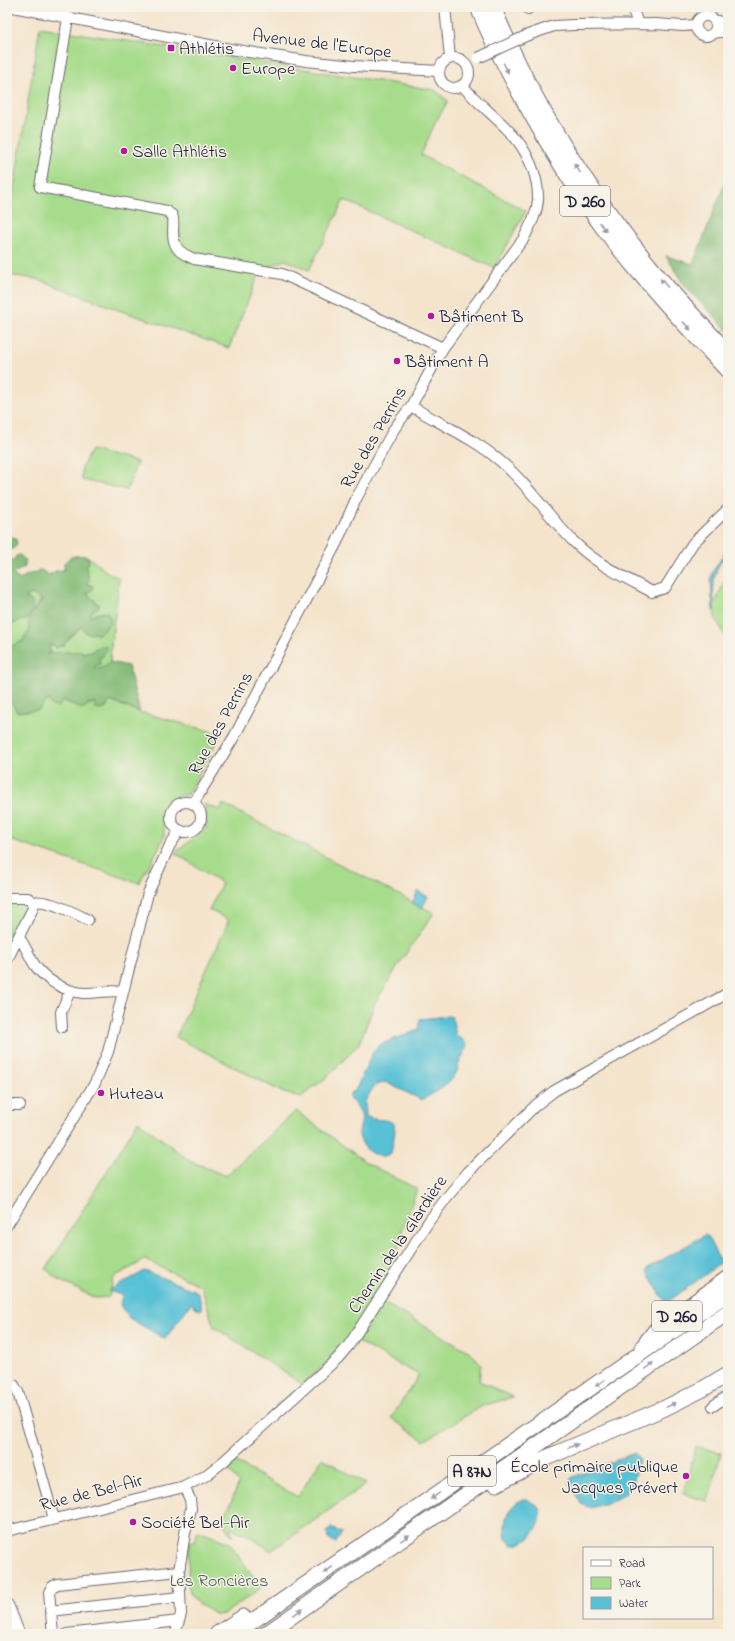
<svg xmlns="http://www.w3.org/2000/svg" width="735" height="1641" viewBox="0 0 735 1641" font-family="'Indie Flower',sans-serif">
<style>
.green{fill:#a7dc8c;stroke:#647f64}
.forest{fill:#85bc78;stroke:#546f5a}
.water{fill:#59c1d6;stroke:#3e7288}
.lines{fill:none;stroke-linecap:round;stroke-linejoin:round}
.minor-casing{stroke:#6c666e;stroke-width:12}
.major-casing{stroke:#6c666e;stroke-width:15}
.highway-casing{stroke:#6c666e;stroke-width:17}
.minor{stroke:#fff;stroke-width:10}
.major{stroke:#fff;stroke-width:13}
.highway{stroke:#fff;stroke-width:15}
.minor-bridge-casing{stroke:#6c666e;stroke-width:12;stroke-linecap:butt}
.minor-bridge{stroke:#fff;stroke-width:10}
.oneway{fill:#9c9ca7}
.poi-dot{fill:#b5179e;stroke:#f7f3e8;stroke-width:1.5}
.labels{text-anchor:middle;stroke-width:3;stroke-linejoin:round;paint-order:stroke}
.shield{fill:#f7f3e8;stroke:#62616f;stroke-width:1}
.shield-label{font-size:17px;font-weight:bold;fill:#22223b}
.street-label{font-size:18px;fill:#22223b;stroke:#f7f3e8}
.poi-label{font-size:18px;fill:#22223b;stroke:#f7f3e8;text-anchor:start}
.park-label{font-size:18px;fill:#4a5a53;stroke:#f7f3e8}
</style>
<rect width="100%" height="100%" fill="#f7f3e8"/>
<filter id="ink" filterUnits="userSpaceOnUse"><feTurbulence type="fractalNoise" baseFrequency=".025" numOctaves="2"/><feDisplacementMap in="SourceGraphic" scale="8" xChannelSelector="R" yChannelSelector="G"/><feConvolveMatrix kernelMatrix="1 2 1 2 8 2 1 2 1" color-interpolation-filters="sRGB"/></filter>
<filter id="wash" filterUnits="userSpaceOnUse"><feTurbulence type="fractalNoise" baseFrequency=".012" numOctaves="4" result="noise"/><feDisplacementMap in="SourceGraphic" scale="16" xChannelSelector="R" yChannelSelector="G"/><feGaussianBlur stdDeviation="0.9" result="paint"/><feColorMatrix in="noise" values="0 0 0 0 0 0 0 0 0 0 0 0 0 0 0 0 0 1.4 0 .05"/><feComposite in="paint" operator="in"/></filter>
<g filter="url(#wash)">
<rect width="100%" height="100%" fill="#f4e4cc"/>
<path class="green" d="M40,27l395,63 13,11 -13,22 -14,32 105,56 -32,57 -150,-68 -35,70 -24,-10 -20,8 -7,8 -29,72 -110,-38 -82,-31 -30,-4v-44z
M91,450l46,12 -10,28 -45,-10v-13z
M87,556l20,16 12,6c-2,28 -8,56 -9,84l-10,7h-6l-2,-15 -6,-2 -4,2v-3l-35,5v-2l3,-2 -1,-7h5l1,3 9,-4 18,-18 22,-14 -9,2 -5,3 -2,-1 11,-12 -4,-1 -9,-9v-11l3,-3 -3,-13 3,-5z
M728,574v67l-13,-24 -1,-12z
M32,594l10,5 -11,15 -2,17 -6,12h-5l-8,5 -3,-4v-25l3,4 12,-3 3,1 8,-12 -8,-11 1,-2z
M7,684l1,12 9,16 32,-12h14l13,7 19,-4 2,6c7,3 10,-2 12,-8l31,11 81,22 -34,61c-16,1 -25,8 -24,25 0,5 2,11 1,16 -6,16 -17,32 -25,47l-132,-44z
M205,804l15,6 3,-6 211,109 -29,42 -30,48 -16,41 -32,33 -26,20 -17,-4 -108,-56 53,-117 -20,-10 13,-27 -47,-30 32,-26z
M23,901l5,7 -21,44v-50z
M296,1111l71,52 50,26 -16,45 -7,42 -45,69 -47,39 -88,-57 -13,-41 -56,-26 -31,17 -5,20 -14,1 -36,-18 -13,-11 92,-148 52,40 36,15z
M384,1303l86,49 11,12 -2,17 34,16 -31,9 -58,35 -33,-23 28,-43 -63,-34z
M696,1446l25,7 -13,48 -25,-7z
M322,1458l44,26 -95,67 -25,-17 -16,-6 3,9 -13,-17 6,-6 13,-31 -12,-15 8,-6 63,35z
M198,1531l32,12 31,45 -37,26 -8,1 -20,-13 -5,-7 -3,-10 1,-44 6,1z"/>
<path class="forest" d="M728,175v156l-44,-46 -18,-29 27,8z
M7,534v1l9,4 1,5 -4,5 -6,3z
M20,555l5,5v7l-13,7 8,6 5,-4 16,-6 8,5 7,-4 8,-1v-7c7,-8 13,-8 23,-7l2,6 -3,5 3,13 -3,3 7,3 -1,4 -6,4h3v3l6,3v3l4,1v3l-7,4 -1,3 -2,2 1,1 5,-3 13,-2 3,9 -6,9 -8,5 -2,-2 -4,1 -6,-2 -4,-6 -17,18v2l-3,-1 -6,4 -1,-4h-5l1,7 -3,2v1l5,-2 30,-2 1,2 5,-2 4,2 1,-3c4,-3 7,-5 13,-4l1,4 -5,7 -3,1 2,6 -6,2 -1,2 6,1 10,-7 18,4 12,46 -30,-11 -5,8 -5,1 -5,-2v-5l-7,1 -4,5 -8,-2 -13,-7 -4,7 -7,-1 -3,-6 -4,2 -6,8 -22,2 -9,-16 -1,-52 3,3 9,-5h4v-3l6,-8v-13l13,-18 -10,-6 -6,2 -1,2 4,1 3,3 1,7 -8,12 -3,-1 -9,4 -3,-1 -3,-4v-60l7,1 2,-4z"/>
<path class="water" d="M726,551l2,1v2c-18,15 -14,36 -14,57h-1l-2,-30 1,-8z
M418,891l10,6 -6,11 -10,-5z
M448,1016l4,1 4,18c18,12 9,14 3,28 -2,4 -1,8 -4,12 -6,11 -22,18 -33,25l-37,-18 -11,4 -9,15 1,15c8,6 20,1 28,8l1,8 -4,21c-14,9 -30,-4 -32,-19 0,-6 4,-13 2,-19 -2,-6 -5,-12 -11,-15v-7l5,-2 19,-41 5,-5 39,-15 2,-11z
M705,1235l2,1 14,27 -52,38 -5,-1 -17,-28 1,-4z
M145,1271l51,20 3,4 3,14 -3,1 -8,-7 -26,36 -36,-21 -9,-13 2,-10 -14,-4z
M634,1453l4,3 1,3 -6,25 -7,9 -14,8 -21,7 -10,-4 -11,-20 1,-6z
M523,1499h4l13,9c5,17 -12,37 -28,37l-6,-6c-3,-17 0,-32 17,-40z
M331,1528l11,5 -6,10 -8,-4 -1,-7z"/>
</g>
<g filter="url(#ink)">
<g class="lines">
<defs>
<path id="minor" d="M13,7l217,42 76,12 48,5 85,5
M445,7l5,51
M632,7l6,17
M528,9l1,-2
M696 26a10 10 0 1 1 20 0a10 10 0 1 1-20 0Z
M68,18l-28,169 127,24c0,1 5,4 5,4 4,7 -3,23 6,34 4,5 10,7 16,10l88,15 161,74
M714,20l14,4
M712,34l7,-2h9
M528,35l26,-9 19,-1 83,-1 26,2 14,-1
M439 73a15 15 0 1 1 30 0a15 15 0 1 1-30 0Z
M411,406c29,18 62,32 88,54 29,24 48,55 74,81 23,23 51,36 79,51l13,-4 28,-45 35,-34
M171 817a15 15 0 1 1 30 0a15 15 0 1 1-30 0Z
M193,804l41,-67 102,-193 20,-45 38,-70 17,-23 32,-58 81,-110c6,-12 13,-24 14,-38 1,-25 -12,-52 -29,-69 -15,-16 -33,-29 -47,-46
M7,898h21c5,3 7,7 4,12l-25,50
M33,902c13,-3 43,11 55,18
M19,937c6,9 10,18 15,27 11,16 30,27 49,29 14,1 26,-4 40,-1
M62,1027l-1,-15 9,-21
M7,1102l6,3h7
M7,1225l88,-142 13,-31 40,-159 22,-48 10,-15
M7,1387l2,-2h5l4,7 36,127
M713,1406l10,-7 5,1
M7,1531l177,-44 21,-11 19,-15 114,-103 11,-13 80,-124 18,-24 21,-25 68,-67 18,-14 174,-98
M50,1611l130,-14
M53,1634l-4,-42 3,-5 5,-3 122,-13
M67,1634l112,-13
M177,1634v-7l4,-13 -2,-43 6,-38 6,-24 -1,-10 -6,-12"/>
<path id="major" d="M7,1606l11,28"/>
<path id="highway" d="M478,7c13,33 30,65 47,96 24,43 49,86 79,126 38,50 81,96 124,142
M493,7c40,98 93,181 160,263 23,29 50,55 75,83
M642,1348l13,-17 73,-53
M496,1484l52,-27 117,-49 36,-18 27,-16
M217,1634l26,-17
M234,1634l494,-341
M266,1634l462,-322"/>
</defs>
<use href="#minor" class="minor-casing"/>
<use href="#major" class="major-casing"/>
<use href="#highway" class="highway-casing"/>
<use href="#minor" class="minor"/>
<use href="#major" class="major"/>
<use href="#highway" class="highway"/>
<defs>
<path id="minor-bridge" d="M478,58l50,-23"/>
</defs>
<use href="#minor-bridge" class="minor-bridge-casing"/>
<use href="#minor-bridge" class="minor-bridge"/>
</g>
<defs><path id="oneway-solid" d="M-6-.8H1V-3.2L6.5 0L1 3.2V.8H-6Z"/></defs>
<g class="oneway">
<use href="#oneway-solid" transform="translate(506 68) rotate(64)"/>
<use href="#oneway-solid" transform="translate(577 168) rotate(-124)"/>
<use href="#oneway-solid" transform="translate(603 227) rotate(54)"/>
<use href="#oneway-solid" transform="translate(664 283) rotate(-132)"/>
<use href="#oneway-solid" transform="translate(687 326) rotate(47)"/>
<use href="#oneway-solid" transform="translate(649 1366) rotate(-35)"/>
<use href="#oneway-solid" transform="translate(600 1383) rotate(145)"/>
<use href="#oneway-solid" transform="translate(671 1405) rotate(-26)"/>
<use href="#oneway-solid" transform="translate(573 1446) rotate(-23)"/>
<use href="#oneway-solid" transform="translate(435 1496) rotate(145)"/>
<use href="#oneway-solid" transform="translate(405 1538) rotate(-35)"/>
<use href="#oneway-solid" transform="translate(328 1570) rotate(145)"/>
<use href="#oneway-solid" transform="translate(298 1612) rotate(-35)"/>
</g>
</g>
<g class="poi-dot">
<rect x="167" y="44" width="8" height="8" rx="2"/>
<circle cx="233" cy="68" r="4"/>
<circle cx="124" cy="151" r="4"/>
<circle cx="431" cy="316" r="4"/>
<circle cx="397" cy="361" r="4"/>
<circle cx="101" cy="1093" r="4"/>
<circle cx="686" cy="1476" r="4"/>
<circle cx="133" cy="1522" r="4"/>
</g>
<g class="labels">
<g class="shield">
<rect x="560" y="186" width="50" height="30" rx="3"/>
<rect x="652" y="1301" width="50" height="30" rx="3"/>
<rect x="448" y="1456" width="48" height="30" rx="3"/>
</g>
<g class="shield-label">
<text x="585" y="207">D 260</text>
<text x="677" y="1322">D 260</text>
<text x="472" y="1477">A 87N</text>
</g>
<g class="street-label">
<text transform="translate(322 43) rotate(7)" y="6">Avenue de l'Europe</text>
<text transform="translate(373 437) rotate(-60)" y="6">Rue des Perrins</text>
<text transform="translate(220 723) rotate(-61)" y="6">Rue des Perrins</text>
<text transform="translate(397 1244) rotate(-56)" y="6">Chemin de la Glardière</text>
<text transform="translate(91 1492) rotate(-14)" y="6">Rue de Bel-Air</text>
</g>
<g class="poi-label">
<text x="179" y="54">Athlétis</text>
<text x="241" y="74">Europe</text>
<text x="132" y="157">Salle Athlétis</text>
<text x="439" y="322">Bâtiment B</text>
<text x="405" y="367">Bâtiment A</text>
<text x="109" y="1099">Huteau</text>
<text x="678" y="1472" text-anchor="end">École primaire publique<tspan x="678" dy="21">Jacques Prévert</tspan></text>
<text x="141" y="1528">Société Bel-Air</text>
</g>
<g class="park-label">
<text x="219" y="1586">Les Roncières</text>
</g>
</g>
<rect width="735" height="1641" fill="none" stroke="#f7f3e8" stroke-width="24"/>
<rect x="583" y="1547" width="130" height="72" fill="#f7f3e8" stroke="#a29fa3"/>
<rect x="591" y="1560" width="20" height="6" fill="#ffffff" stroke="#a29fa3"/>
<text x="619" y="1567" font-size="12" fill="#22223b">Road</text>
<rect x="591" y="1577" width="20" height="12" fill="#a7dc8c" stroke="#a29fa3"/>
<text x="619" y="1587" font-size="12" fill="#22223b">Park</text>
<rect x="591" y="1597" width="20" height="12" fill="#59c1d6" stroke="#a29fa3"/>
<text x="619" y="1607" font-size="12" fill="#22223b">Water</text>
</svg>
